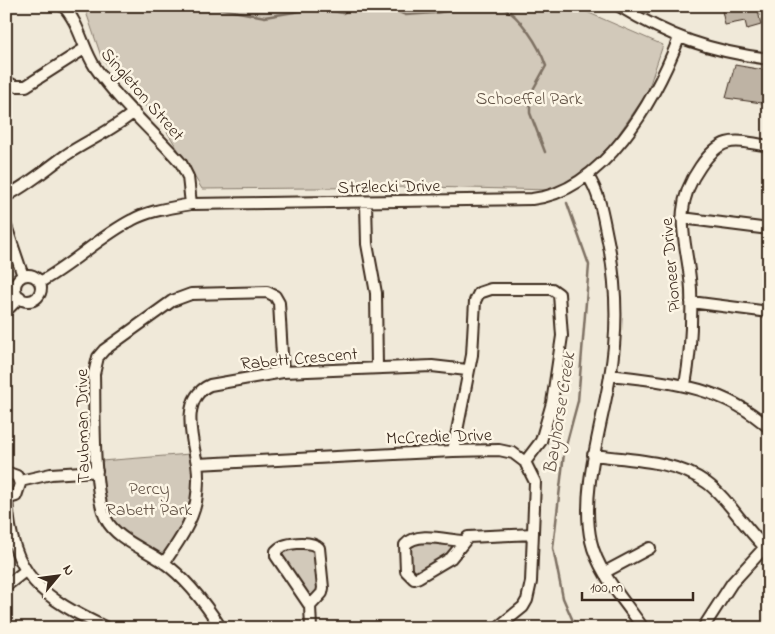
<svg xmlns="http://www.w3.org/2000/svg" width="775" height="634" viewBox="0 0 775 634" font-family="'Indie Flower',sans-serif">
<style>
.green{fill:#d2c9ba;stroke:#867a6c}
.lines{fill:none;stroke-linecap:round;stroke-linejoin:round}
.stream{stroke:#7e7163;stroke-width:2.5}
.building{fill:#beb3a4;stroke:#3b2a1e}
.minor-casing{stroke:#3b2a1e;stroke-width:14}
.minor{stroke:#fcf5e5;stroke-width:10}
.labels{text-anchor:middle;stroke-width:5;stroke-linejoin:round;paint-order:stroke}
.street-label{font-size:18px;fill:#3b2a1e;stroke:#fcf5e5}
.park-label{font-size:18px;fill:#615245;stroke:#fcf5e5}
.water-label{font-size:19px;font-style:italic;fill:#625346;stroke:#fcf5e5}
</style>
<rect width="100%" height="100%" fill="#f0e9d9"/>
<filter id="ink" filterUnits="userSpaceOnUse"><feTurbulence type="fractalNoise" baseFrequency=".02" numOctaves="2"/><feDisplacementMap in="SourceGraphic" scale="10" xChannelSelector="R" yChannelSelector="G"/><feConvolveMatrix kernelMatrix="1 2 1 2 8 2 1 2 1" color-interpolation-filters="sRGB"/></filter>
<g filter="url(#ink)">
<path class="green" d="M84,6h489l90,39 -16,48 -34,49 -36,38 -24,10 -128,-3 -223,2 -39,-64 -61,-66z
M190,454c10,45 -5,68 -27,105 -53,-34 -57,-34 -62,-98z
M415,541l36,2v8l-30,21h-6l-5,-3 -1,-23z
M314,547l3,4 3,38 -11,12 -28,-41 -1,-8 6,-4z"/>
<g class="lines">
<path class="stream" d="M207,6l58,11 41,-7 17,-1 20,4 10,-7
M384,6l22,9 29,-2 38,-7
M501,6c20,11 38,39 45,60l-16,29v18l15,39
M567,203l22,62 -11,136 -14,52 -11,95 10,50 13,30"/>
</g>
<path class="building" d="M721,6h36l4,19 -14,4 -2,-8 -20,4z
M735,65l34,6v33l-43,-6z"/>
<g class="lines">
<defs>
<path id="minor" d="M63,6c16,16 20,43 32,61 24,35 58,64 86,96l7,14 3,27
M619,6c51,31 90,45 150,53
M6,81l9,5h11l58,-37
M588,176c13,20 15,42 20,65 9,45 10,90 2,135 -8,50 -30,115 -19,165 7,32 34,60 52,87
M6,196c22,-11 40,-27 60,-41 23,-15 47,-25 68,-43
M366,203l1,41 9,49 1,75
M682,218l87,11
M6,226l17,50
M15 288a13 13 0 1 1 26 0a13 13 0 1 1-26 0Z
M40,282c33,-18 59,-45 92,-62 18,-10 39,-12 59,-16l341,-5c72,-8 123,-99 147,-161
M691,302l78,10
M6,311l14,-14
M610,375c58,7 114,11 159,53
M685,385c6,-32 7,-64 6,-96 -3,-48 -22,-78 9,-122 22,-32 33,-27 69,-21
M453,451l19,-96 3,-54 4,-8 12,-4h61l7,5 3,42 -10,67 -11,38 -16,21
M593,455c38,5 83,5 114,28 21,15 40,49 62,68
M197,464l256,-13 46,-1 14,3 12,9 10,20 -4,100 -4,18 -4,7 -26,21
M6,472l11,4 3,8 -4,12 -10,3
M20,481l31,-7 46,-3
M7,499c4,77 35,99 100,129
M462,541c-16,-1 -45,-10 -57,4l1,26 8,8 5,-2 32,-19 17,-21 65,-3
M164,563c13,-19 27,-38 32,-61 2,-12 3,-25 1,-38 -5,-26 -17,-66 13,-79l73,-13 149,-6 35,4
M605,572l45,-24
M6,586l19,-15
M310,606l12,-13 1,-5 -4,-40c-8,-8 -36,-6 -43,3v5l34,50 1,22
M221,628c-16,-25 -34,-49 -58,-66 -18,-13 -47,-23 -57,-43 -14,-27 -11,-112 -12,-145l4,-17 6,-7 68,-49 19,-7 76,-2 8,4 4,7 4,69
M703,628l29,-45 33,-36"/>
</defs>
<use href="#minor" class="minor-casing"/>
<use href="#minor" class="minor"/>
</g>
</g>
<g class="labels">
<g class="street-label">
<text transform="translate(143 94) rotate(49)" y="6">Singleton Street</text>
<text transform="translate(389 186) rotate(-1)" y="6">Strzlecki Drive</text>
<text transform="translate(670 265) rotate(-95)" y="6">Pioneer Drive</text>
<text transform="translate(299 358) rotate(-5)" y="6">Rabett Crescent</text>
<text transform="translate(82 426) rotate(-91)" y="6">Taubman Drive</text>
<text transform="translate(439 436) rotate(-2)" y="6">McCredie Drive</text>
</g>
<g class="park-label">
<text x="529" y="104">Schoeffel Park</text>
<text x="149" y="494">Percy<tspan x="149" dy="21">Rabett Park</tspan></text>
</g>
<g class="water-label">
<text transform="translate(558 413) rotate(-81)" y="7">Bayhorse Creek</text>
</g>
</g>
<rect width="775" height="634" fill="none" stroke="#fcf5e5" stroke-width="25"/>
<rect x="12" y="12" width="750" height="609" fill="none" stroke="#3b2a1e" stroke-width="2" filter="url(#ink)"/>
<g transform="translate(58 576) rotate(61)" stroke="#fcf5e5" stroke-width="4" paint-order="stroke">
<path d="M0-4L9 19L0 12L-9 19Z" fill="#3b2a1e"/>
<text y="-8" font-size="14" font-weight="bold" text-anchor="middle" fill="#3b2a1e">N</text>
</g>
<path d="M582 592v8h111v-8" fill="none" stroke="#3b2a1e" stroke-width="2.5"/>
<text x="590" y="592" font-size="15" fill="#3b2a1e" stroke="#fcf5e5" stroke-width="4" paint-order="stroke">100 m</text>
</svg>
